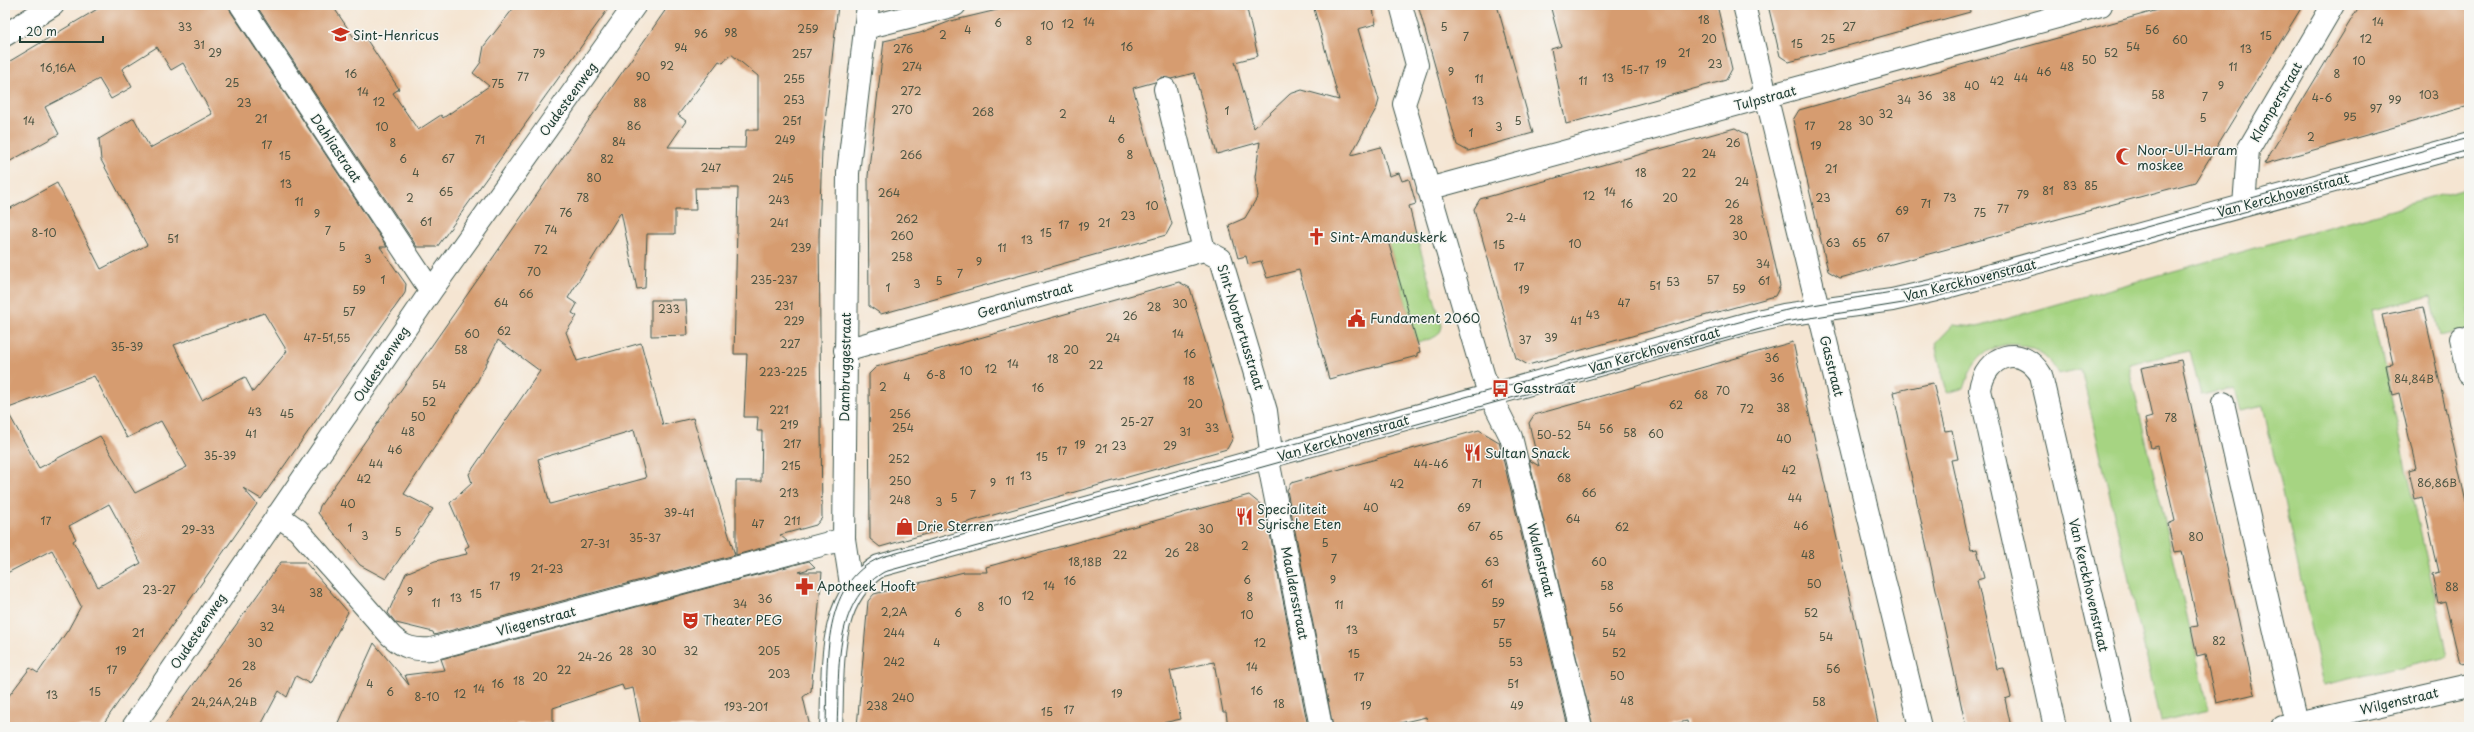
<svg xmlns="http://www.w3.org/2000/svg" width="2474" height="732" viewBox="0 0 2474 732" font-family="'Playpen Sans',sans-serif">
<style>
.green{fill:#a6d482;stroke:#62885b}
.building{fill:#d69c6f;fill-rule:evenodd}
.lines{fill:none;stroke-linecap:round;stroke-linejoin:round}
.minor-casing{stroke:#3f564c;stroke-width:24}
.minor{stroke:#fff;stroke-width:22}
.tram{stroke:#1f3d34;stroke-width:1}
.labels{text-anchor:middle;stroke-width:3;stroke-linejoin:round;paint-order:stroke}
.number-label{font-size:11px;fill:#4d5543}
.poi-label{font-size:13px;fill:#1f3d34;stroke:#f6f6f2;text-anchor:start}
.street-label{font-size:13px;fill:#1f3d34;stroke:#f6f6f2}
</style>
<rect width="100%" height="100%" fill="#f6f6f2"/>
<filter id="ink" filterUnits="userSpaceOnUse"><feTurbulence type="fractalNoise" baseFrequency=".025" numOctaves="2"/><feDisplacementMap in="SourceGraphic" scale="8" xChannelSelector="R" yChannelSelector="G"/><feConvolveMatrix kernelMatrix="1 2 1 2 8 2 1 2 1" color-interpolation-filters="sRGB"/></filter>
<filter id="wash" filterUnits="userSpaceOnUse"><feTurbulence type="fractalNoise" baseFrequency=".012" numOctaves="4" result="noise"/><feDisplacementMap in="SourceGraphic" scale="16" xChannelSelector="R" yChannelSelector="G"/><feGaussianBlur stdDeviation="0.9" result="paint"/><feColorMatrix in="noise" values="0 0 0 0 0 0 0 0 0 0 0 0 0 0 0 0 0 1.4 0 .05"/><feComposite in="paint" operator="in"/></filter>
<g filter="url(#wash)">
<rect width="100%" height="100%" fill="#f5e5d2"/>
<path class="green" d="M2469,187v142l-29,7 -9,-40 -59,14 76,346 -124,29 -61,-279 -23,5 -6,-23 -33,7 -11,-44 -62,13 81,346 -48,11 -80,-352 -23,5c-12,-27 -51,-41 -76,-18 -10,9 -14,20 -18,32l-17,5 -12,-49 18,-19 24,2z
M1416,234l26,92c-2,13 -13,13 -25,16l-29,-101z"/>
<g id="blocks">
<path class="building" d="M104,5h125l2,7 156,235h-7l26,37 -1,9 -144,206 -18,-11 14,16 -156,223h-96v-26l25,-33 8,5 30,-43 13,-24 -29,-56 -47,24v-363l52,-28 44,86 46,-24 -46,-85 -2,-21 35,-21 16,30 62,-34 -29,-51 -12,7 -14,-23 -35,22 10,18 -21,12 -12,-20 -54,28 14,27 -54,30v-100zM264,313l23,38 -34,41 -8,-15 -43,23 -28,-55zM94,376l33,62 34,-17 26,46 -52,26 -35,-57 -61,32 -33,-59zM109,504l32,59 -43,24 -25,-46 3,-2 -7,-13z
M256,5h76l23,34 8,-5 36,55 -6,4 25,37 23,-15 2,3 46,-32 -16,-13 8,-11 3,-16 32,-41h95l-174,242h-20z
M669,5h169l-16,144 -3,87 3,282 -6,7 -36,10 7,6 -51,14v-74h25l1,-50h-5l1,-14h-14l3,-63h-13l4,-166h-43l1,22h-21v24h-28l-2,54 -8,1 -16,-77 -53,86 9,6 -5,9 5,3 -11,16 11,29 64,-18 22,82 30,-7 42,137 -301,80 -1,-3 -37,-9 -8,-10 18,-40 29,-12 32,-7 -2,-6 4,-2 -19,-43 22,-20 -3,-9 71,-103 -42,-31 -22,44 -72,110 29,15 -47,70 -26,-14 -42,-52 2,-7zM731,54l27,22v54h-12l-1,18 -77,-1 18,-26 -8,-6 41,-54 4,2zM634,430l12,48 -96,26 -12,-45z
M1018,5h228l12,51 -23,6 19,66 36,-34 12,-4 37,10 -26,-95h59l4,19 -18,5 21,71 -2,7 -26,48 30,-8 8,29 10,-3 3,8 7,-2 7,25 -7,2 7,28 -28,7 32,111 -3,1v3l-88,23 -30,-109 -32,8 -6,-17 -13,3 -2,-8 -8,2 -9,-33 16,-7 13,-22 -3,-19 5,-35 -43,12 -23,-81 -23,6 -9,-2 -7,5 -22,6 39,136 -6,11 -285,79 -12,-8 -1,-130 16,-135 36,-8 31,-12z
M1418,5h79l36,128 -65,18 -11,-6z
M1550,5h167l15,64 -6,11 -160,44 -15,-75 10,-3z
M1768,5h201l1,7 -181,50 -9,-6z
M2176,5h127l-108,177 -355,96 -12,-7 -35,-151 6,-10z
M2360,5h109v101l-205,58z
M1735,128l11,6 34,152 -5,10 -247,69 -12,-7 -42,-149 6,-10z
M1179,282l11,6 43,150 -6,11 -347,98 -10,-8 -1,-165 7,-7z
M651,300h35l2,35 -37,1z
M2423,307l46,209v147l-9,1 -15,-63 -7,2 -6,-29 7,-2 -17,-75 -7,2 -6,-29 7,-2 -17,-75 -7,2 -6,-30 7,-1 -11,-49z
M1793,342l86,385h-191l-1,-6 -25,6h-69l-64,-267 10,6 -10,-43 5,-8z
M2181,360l74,334 -39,9 -11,-49 -8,2 -6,-29 7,-1 -16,-75 -8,1 -6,-28 7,-3 -17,-75 -7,2 -6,-29 7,-2 -11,-49z
M1933,383l12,48 7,-1 6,29 -7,1 20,90 6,-1 7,29 -7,2 20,89 7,-1 7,29 -6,2 6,28h-45l-73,-335z
M1479,430l20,12 69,285h-140l-2,-10 -43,10h-50l-46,-237 4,-7z
M1249,495l16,13 43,219h-80l-2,-15h-3l-9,-50 -44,9 11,48 -18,4 1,4h-307l11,-126 6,-7 90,-22h23l-1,-5z
M809,561l6,6 -16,5h23l-11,119 -8,6 7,30h-169l-8,-39 -9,2 -2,-5 -69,23v14l-37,2v3h-180l38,-84 35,42 -4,-10 40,-5 -4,-11z
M281,562h24l43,50 -38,72 -14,-8 -9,21 -8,-6 -19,36h-97z"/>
</g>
</g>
<g filter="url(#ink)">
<use href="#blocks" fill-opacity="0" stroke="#3f564c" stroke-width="1"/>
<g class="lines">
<defs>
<path id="minor" d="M241,5l190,286
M1401,5l16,60 -13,39 84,287 23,46 70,290
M1744,5l176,722
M865,28l90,-23
M5,35l48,-30
M1165,89l39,161 17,9 45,152 5,41 -2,13 52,262
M1428,189l673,-184
M2244,206l4,-56 85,-145
M2461,338l8,36
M845,350l359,-100
M2223,403l73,321
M277,515l21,15 93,106c13,12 23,14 40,13l413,-110
M852,591l-8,-52 4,-366 20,-168
M133,727l298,-436 204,-286
M831,727c3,-56 -6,-127 48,-161l866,-242 39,-9 108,-15 44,-10 533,-146
M2055,727l-75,-337c5,-36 42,-47 61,-15l81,352
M2283,727l186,-42"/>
</defs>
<use href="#minor" class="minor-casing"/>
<use href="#minor" class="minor"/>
<path class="tram" d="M826,727c2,-56 -8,-145 56,-170l879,-241c63,-16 129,-21 193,-36l515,-142
M837,727c3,-53 -6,-124 47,-155l901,-250 143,-23 541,-149"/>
</g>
</g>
<defs>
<symbol id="school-bare" viewBox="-9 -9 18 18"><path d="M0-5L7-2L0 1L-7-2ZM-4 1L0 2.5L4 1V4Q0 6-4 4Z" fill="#c8321e" stroke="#f6f6f2" stroke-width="2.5" paint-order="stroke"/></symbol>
<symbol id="mosque-bare" viewBox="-9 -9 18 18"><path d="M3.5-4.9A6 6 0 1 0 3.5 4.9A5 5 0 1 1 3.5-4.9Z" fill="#c8321e" stroke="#f6f6f2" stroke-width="2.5" paint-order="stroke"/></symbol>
<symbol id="church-bare" viewBox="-9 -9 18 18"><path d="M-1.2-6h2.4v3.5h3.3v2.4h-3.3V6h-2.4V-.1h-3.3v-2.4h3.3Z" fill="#c8321e" stroke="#f6f6f2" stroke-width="2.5" paint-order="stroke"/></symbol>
<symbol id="civic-bare" viewBox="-9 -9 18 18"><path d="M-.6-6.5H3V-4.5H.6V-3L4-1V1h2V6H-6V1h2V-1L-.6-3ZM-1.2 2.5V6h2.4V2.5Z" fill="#c8321e" stroke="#f6f6f2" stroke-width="2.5" paint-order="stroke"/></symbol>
<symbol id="bus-bare" viewBox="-9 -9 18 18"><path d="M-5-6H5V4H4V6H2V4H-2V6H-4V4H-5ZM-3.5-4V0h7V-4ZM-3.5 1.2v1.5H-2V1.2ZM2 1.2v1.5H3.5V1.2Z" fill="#c8321e" stroke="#f6f6f2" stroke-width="2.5" paint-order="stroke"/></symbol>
<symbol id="restaurant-bare" viewBox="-9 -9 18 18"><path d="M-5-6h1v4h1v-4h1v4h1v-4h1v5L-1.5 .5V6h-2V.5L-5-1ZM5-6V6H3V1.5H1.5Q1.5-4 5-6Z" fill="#c8321e" stroke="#f6f6f2" stroke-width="2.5" paint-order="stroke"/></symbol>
<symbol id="shop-bare" viewBox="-9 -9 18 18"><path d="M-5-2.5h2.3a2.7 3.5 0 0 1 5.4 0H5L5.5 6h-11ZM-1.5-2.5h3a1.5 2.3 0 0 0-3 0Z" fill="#c8321e" stroke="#f6f6f2" stroke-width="2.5" paint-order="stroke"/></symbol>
<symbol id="pharmacy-bare" viewBox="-9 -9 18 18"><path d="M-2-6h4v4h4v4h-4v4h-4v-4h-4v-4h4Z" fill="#c8321e" stroke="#f6f6f2" stroke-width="2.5" paint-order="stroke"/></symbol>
<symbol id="theatre-bare" viewBox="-9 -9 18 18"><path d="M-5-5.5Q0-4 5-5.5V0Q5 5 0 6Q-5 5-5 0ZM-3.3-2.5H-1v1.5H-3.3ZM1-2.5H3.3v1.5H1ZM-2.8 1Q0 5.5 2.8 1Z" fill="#c8321e" stroke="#f6f6f2" stroke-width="2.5" paint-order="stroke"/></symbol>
</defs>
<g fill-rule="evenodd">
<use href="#school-bare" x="328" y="22" width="25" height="25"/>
<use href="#mosque-bare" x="2112" y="144" width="25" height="25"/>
<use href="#church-bare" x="1304" y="224" width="25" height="25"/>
<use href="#civic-bare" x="1344" y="306" width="25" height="25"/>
<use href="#bus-bare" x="1488" y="376" width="25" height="25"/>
<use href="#restaurant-bare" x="1460" y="440" width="25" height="25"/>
<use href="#restaurant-bare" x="1232" y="504" width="25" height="25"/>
<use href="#shop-bare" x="892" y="514" width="25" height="25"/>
<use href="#pharmacy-bare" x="792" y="574" width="25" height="25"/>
<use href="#theatre-bare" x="678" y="608" width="25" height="25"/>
</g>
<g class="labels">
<g class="number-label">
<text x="1704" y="24">18</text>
<text x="1089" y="26">14</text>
<text x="2378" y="26">14</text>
<text x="998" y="27">6</text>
<text x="1068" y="28">12</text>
<text x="1047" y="30">10</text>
<text x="185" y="31">33</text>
<text x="1444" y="31">5</text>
<text x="1849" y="31">27</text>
<text x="808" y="33">259</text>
<text x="968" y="34">4</text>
<text x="2152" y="34">56</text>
<text x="731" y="37">98</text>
<text x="701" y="38">96</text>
<text x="943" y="39">2</text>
<text x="2266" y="40">15</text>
<text x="1466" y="41">7</text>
<text x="1709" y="43">20</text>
<text x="1828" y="43">25</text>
<text x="2366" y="43">12</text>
<text x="2180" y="44">60</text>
<text x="1029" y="45">8</text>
<text x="1797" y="48">15</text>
<text x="199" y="49">31</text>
<text x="1127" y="51">16</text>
<text x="2133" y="51">54</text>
<text x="681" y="52">94</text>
<text x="903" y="53">276</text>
<text x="2246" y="53">13</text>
<text x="215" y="57">29</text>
<text x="1684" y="57">21</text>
<text x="2111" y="57">52</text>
<text x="539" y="58">79</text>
<text x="802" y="58">257</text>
<text x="2089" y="64">50</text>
<text x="2359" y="65">10</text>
<text x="1661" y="68">19</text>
<text x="1715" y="68">23</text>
<text x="667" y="70">92</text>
<text x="912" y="71">274</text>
<text x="2067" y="71">48</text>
<text x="2233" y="71">11</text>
<text x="58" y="72">16,16A</text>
<text x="1635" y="74">15-17</text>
<text x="1451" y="76">9</text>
<text x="2044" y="76">46</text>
<text x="351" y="78">16</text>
<text x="2337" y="78">8</text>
<text x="523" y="81">77</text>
<text x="643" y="81">90</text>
<text x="1608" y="82">13</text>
<text x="2021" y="82">44</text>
<text x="794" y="83">255</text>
<text x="1479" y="83">11</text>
<text x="1583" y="85">11</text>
<text x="1997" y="85">42</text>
<text x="232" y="87">25</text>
<text x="498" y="88">75</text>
<text x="1972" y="90">40</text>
<text x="2221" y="90">9</text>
<text x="911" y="95">272</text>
<text x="363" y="96">14</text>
<text x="2158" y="99">58</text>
<text x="2429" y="99">103</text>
<text x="1925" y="100">36</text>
<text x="1949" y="101">38</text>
<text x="2205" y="101">7</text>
<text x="2322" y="102">4-6</text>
<text x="794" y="104">253</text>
<text x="1904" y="104">34</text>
<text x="2395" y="104">99</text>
<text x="1478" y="105">13</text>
<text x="379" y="106">12</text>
<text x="244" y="107">23</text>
<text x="640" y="107">88</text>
<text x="2376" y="113">97</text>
<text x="902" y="114">270</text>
<text x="1227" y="115">1</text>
<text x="983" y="116">268</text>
<text x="1063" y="118">2</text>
<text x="1886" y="118">32</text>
<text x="2350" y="121">95</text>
<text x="2203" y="122">5</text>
<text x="261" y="123">21</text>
<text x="1112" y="124">4</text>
<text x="29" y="125">14</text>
<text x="792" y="125">251</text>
<text x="1518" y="125">5</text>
<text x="1866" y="125">30</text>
<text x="634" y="130">86</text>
<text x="1810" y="130">17</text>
<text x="1845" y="130">28</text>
<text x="382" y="131">10</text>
<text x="1499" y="131">3</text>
<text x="1471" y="137">1</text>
<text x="2311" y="141">2</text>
<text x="1121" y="143">6</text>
<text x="480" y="144">71</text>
<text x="785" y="144">249</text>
<text x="619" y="146">84</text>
<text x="393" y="147">8</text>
<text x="1733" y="147">26</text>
<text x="267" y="149">17</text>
<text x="1816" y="150">19</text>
<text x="1709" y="158">24</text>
<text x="911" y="159">266</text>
<text x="1130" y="159">8</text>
<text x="285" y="160">15</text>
<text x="403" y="163">6</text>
<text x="448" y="163">67</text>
<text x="607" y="163">82</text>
<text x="711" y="172">247</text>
<text x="1831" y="173">21</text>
<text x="416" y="177">4</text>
<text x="1641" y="177">18</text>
<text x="1689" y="177">22</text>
<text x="594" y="182">80</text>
<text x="783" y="183">245</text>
<text x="1742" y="186">24</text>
<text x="286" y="188">13</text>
<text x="2070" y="190">83</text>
<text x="2091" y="190">85</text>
<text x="2048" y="195">81</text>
<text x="446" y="196">65</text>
<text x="1610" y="196">14</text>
<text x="889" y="197">264</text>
<text x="2023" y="199">79</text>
<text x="1589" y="200">12</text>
<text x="410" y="202">2</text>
<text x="583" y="202">78</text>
<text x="1670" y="202">20</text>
<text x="1823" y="202">23</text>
<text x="1950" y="202">73</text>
<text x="779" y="204">243</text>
<text x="299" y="206">11</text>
<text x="1627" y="208">16</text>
<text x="1732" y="208">26</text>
<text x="1926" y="208">71</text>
<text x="1152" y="210">10</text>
<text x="2003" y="213">77</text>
<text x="1902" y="215">69</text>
<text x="566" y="217">76</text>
<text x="1980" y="217">75</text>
<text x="317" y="218">9</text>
<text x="1128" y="220">23</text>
<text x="1516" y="222">2-4</text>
<text x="907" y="223">262</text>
<text x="1736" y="224">28</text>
<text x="426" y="226">61</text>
<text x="779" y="227">241</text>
<text x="1104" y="227">21</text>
<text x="1064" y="229">17</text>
<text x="1084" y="231">19</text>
<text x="551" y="234">74</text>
<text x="328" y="235">7</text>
<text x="44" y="237">8-10</text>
<text x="1046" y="237">15</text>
<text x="902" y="240">260</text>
<text x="1740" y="240">30</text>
<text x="1883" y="242">67</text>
<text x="173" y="243">51</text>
<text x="1027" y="244">13</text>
<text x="1833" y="247">63</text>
<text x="1859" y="247">65</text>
<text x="1575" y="248">10</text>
<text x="1499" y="249">15</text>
<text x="342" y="251">5</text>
<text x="801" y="252">239</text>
<text x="1002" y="252">11</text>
<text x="541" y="254">72</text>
<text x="902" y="261">258</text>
<text x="368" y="263">3</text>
<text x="979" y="266">9</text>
<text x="1763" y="268">34</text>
<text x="1519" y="271">17</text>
<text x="534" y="276">70</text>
<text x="960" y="278">7</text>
<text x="383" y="284">1</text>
<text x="774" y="284">235-237</text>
<text x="1713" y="284">57</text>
<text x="939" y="285">5</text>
<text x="1764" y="285">61</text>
<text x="1673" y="286">53</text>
<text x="917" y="288">3</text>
<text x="1655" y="290">51</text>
<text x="888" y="292">1</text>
<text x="1739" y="293">59</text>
<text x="359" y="294">59</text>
<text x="1524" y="294">19</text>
<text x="526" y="298">66</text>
<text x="501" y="307">64</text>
<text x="1624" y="307">47</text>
<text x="1180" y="308">30</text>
<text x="784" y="310">231</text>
<text x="1154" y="311">28</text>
<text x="669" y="313">233</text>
<text x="349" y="316">57</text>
<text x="1593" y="319">43</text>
<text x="1130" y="320">26</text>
<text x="794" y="325">229</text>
<text x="1576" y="325">41</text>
<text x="504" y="335">62</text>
<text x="472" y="338">60</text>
<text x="1178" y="338">14</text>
<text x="327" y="342">47-51,55</text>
<text x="1113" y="342">24</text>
<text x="1551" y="342">39</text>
<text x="1525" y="344">37</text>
<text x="790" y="348">227</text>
<text x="127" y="351">35-39</text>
<text x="461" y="354">58</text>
<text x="1071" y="354">20</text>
<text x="1190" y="358">16</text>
<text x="1772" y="362">36</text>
<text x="1053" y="363">18</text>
<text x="1013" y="368">14</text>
<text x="1096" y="369">22</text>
<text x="991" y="373">12</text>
<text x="966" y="375">10</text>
<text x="783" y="376">223-225</text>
<text x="936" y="379">6-8</text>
<text x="907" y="381">4</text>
<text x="1777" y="382">36</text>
<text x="2414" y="383">84,84B</text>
<text x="1189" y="385">18</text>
<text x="439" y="389">54</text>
<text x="883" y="391">2</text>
<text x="1038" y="392">16</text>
<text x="1723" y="395">70</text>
<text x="1701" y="399">68</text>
<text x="429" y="406">52</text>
<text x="1195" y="408">20</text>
<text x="1676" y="409">62</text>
<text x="1783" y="412">38</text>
<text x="1747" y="413">72</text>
<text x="779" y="414">221</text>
<text x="255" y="416">43</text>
<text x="287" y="418">45</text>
<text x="900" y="418">256</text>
<text x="418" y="421">50</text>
<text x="2171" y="422">78</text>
<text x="1137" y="426">25-27</text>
<text x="789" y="429">219</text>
<text x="1584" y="430">54</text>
<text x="903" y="432">254</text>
<text x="1212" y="432">33</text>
<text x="1606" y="433">56</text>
<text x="408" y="436">48</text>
<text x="1185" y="436">31</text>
<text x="1630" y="437">58</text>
<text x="251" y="438">41</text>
<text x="1656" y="438">60</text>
<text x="1554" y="439">50-52</text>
<text x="1784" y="443">40</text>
<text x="792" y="448">217</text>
<text x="1080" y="449">19</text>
<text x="1119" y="450">23</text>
<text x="1170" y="450">29</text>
<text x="1101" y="453">21</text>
<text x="395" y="454">46</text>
<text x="1062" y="455">17</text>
<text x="220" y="460">35-39</text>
<text x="1042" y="461">15</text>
<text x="899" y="463">252</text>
<text x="376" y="468">44</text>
<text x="1431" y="468">44-46</text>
<text x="791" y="470">215</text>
<text x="1789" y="474">42</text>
<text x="1026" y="480">13</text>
<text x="1564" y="482">68</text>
<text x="364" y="483">42</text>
<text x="900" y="485">250</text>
<text x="1010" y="485">11</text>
<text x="993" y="487">9</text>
<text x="2437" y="487">86,86B</text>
<text x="1397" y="488">42</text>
<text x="1477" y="488">71</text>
<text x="789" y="497">213</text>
<text x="1589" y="497">66</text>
<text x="973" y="499">7</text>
<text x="954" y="502">5</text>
<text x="1795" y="502">44</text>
<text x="900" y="504">248</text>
<text x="939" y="506">3</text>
<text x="348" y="508">40</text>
<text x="1371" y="512">40</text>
<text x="1464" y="512">69</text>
<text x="679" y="517">39-41</text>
<text x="1573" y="523">64</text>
<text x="46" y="525">17</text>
<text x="792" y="525">211</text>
<text x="758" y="528">47</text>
<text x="1801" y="530">46</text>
<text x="1474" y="531">67</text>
<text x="1622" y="531">62</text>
<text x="350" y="532">1</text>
<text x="1206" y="533">30</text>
<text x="198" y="534">29-33</text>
<text x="398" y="536">5</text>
<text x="365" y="540">3</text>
<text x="1496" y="540">65</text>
<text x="2196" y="541">80</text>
<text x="645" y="542">35-37</text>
<text x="1325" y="547">5</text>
<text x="595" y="548">27-31</text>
<text x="1245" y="550">2</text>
<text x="1192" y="551">28</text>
<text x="1172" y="557">26</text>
<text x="1120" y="559">22</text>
<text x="1808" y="559">48</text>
<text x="1334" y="563">7</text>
<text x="1085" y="566">18,18B</text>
<text x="1492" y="566">63</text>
<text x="1599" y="566">60</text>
<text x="547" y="573">21-23</text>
<text x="515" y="581">19</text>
<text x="1247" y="584">6</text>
<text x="1333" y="584">9</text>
<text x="1070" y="585">16</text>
<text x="1487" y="588">61</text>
<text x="1814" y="588">50</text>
<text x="495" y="590">17</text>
<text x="1049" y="590">14</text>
<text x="1607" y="590">58</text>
<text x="2452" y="591">88</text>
<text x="159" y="594">23-27</text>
<text x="410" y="596">9</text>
<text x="316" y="597">38</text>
<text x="476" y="598">15</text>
<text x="1028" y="600">12</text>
<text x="1250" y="601">8</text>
<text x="456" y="602">13</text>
<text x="765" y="603">36</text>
<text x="1005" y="605">10</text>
<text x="436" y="607">11</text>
<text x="1498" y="607">59</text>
<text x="740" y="608">34</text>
<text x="1339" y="609">11</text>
<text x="981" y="611">8</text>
<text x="1616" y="612">56</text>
<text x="278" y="613">34</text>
<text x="894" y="616">2,2A</text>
<text x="958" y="617">6</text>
<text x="1811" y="617">52</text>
<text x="1247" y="619">10</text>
<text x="1499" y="628">57</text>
<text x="267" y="631">32</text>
<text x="1352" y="634">13</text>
<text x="138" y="637">21</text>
<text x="894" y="637">244</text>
<text x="1609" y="637">54</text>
<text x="1826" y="641">54</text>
<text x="2219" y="645">82</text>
<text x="255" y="647">30</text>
<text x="937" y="647">4</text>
<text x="1260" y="647">12</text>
<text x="1505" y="647">55</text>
<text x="121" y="655">19</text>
<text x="626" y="655">28</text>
<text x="649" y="655">30</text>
<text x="691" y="655">32</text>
<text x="769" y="655">205</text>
<text x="1619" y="657">52</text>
<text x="1354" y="658">15</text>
<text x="595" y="661">24-26</text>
<text x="894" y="666">242</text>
<text x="1516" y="666">53</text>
<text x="249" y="670">28</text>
<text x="1252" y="671">14</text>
<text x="1833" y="673">56</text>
<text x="112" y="674">17</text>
<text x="564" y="674">22</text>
<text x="779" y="678">203</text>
<text x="1617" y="680">50</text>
<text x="540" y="681">20</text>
<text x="1359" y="681">17</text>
<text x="519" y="685">18</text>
<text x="235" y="687">26</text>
<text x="370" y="688">4</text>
<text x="498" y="688">16</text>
<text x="1513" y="688">51</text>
<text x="479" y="693">14</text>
<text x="1257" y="695">16</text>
<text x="95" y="696">15</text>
<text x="390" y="696">6</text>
<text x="460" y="698">12</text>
<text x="1117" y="698">19</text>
<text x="52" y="699">13</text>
<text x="427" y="701">8-10</text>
<text x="903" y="702">240</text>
<text x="1627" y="705">48</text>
<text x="224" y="706">24,24A,24B</text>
<text x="1819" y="706">58</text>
<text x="1279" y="708">18</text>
<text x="877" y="710">238</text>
<text x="1366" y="710">19</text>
<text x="1517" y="710">49</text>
<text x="746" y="711">193-201</text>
<text x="1069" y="714">17</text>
<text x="1047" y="716">15</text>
</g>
<g class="poi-label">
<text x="353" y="40">Sint-Henricus</text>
<text x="2137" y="155">Noor-Ul-Haram<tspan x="2137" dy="15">moskee</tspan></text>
<text x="1330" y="242">Sint-Amanduskerk</text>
<text x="1370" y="323">Fundament 2060</text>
<text x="1513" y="393">Gasstraat</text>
<text x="1485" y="458">Sultan Snack</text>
<text x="1257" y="514">Specialiteit<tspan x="1257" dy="15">Syrische Eten</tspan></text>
<text x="917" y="531">Drie Sterren</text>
<text x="817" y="591">Apotheek Hooft</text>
<text x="703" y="625">Theater PEG</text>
</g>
<g class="street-label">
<text transform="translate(1765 98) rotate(-15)" y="5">Tulpstraat</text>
<text transform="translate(568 99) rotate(-54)" y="5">Oudesteenweg</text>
<text transform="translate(2276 102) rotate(-60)" y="5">Klamperstraat</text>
<text transform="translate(336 148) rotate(56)" y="5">Dahliastraat</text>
<text transform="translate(2283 195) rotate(-15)" y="5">Van Kerckhovenstraat</text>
<text transform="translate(1970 280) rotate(-14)" y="5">Van Kerckhovenstraat</text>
<text transform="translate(1025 300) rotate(-16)" y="5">Geraniumstraat</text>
<text transform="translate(1241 327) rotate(73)" y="5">Sint-Norbertusstraat</text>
<text transform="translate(1654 350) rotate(-16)" y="5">Van Kerckhovenstraat</text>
<text transform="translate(381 364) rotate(-56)" y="5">Oudesteenweg</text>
<text transform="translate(1832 366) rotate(76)" y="5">Gasstraat</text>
<text transform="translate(845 367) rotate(-89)" y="5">Dambruggestraat</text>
<text transform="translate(1343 438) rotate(-16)" y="5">Van Kerckhovenstraat</text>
<text transform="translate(1541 560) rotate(76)" y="5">Walenstraat</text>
<text transform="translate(2089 585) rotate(77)" y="5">Van Kerckhovenstraat</text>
<text transform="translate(1295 593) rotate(79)" y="5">Maaldersstraat</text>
<text transform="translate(536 621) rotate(-15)" y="5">Vliegenstraat</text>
<text transform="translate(198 631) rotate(-56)" y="5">Oudesteenweg</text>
<text transform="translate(2399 701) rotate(-13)" y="5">Wilgenstraat</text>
</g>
</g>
<rect width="2474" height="732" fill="none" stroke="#f6f6f2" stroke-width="20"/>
<path d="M20 36v6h83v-6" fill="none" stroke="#1f3d34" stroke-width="2"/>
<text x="26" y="36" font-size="12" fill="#1f3d34" stroke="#f6f6f2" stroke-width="3" paint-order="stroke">20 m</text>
</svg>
